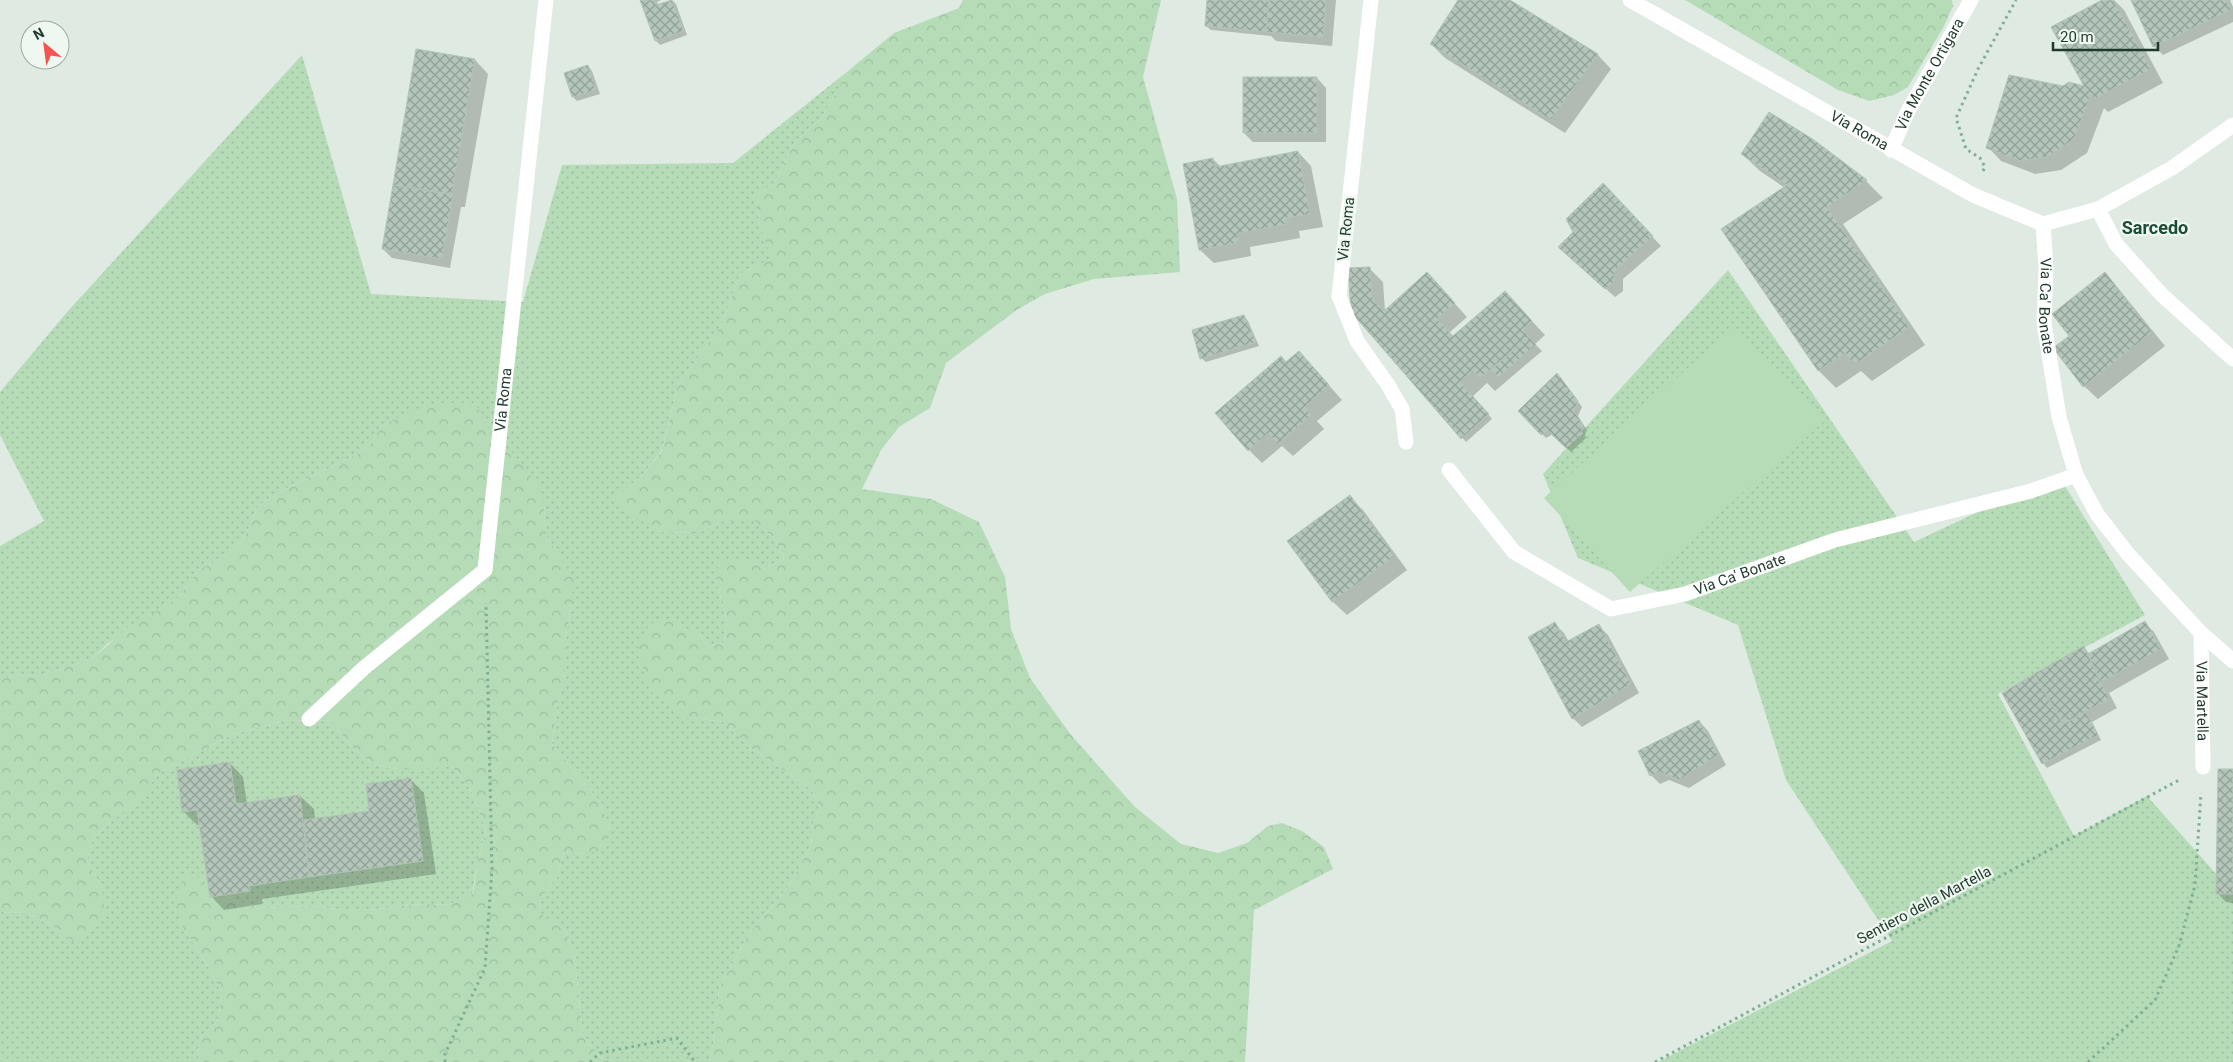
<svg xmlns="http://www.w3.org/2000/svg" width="2233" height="1062" viewBox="0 0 2233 1062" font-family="Roboto,sans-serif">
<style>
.grass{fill:url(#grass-dots)}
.forest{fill:url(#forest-crowns)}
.pitch{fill:#b6dcb7}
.shadow{fill:#0003}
.building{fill:url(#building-cross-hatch);stroke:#b1c4b7}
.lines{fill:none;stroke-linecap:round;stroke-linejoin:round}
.path{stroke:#7eaf93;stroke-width:3;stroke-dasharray:2.5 4;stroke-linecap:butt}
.minor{stroke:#fff;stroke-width:15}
.tertiary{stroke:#fff;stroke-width:15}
.labels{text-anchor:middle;stroke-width:4.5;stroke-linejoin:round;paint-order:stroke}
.street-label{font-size:15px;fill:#1f3a2c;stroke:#eff7f1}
.quarter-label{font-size:18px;font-weight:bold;fill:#1b4c34;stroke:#eff7f1}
</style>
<defs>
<pattern id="grass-dots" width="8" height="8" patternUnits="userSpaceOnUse" patternTransform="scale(1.25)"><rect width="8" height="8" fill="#b6dcb7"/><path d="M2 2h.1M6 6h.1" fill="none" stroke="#9cbe9e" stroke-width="1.8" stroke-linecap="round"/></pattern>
<pattern id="forest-crowns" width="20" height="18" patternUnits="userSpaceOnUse" patternTransform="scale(1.25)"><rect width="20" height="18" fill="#b6dcb7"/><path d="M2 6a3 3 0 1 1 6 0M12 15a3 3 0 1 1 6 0" fill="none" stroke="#9cbe9e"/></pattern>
<pattern id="building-cross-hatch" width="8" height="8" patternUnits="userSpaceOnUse" patternTransform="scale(1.25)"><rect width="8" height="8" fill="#b4c5ba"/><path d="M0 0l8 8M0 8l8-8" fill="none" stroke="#92a197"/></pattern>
</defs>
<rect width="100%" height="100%" fill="#deeae2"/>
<path class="grass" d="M302,55l69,239 152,8 39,-137 171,-2 115,-92 -25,45 -28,26 -20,40 -18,14 2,26 13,37 -32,15 -19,52 -43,59 -16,65 -21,27 -27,21 45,34 38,1 26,-12h32l21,19 8,19 -20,10 -14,-9 -35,16 12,46 -3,20 -16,5 -9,-13 -14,83 39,5 24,24 63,43 9,18 -7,17 -2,22 -23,41 -38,45 -31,56 -3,39 -6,35h-97l-13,-5 -17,-21 -9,-83 -10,-24 -23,-15 -1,-15 18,-23 6,-24 18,2 28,-25 -10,-27 -48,-58 5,-37 8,-33v-35l7,-35 -16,-53 -10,-16 -2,-30 -139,-91 -23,12 -11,17 -13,11 -71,34 -28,17 -16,35 -19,17 -24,12 -23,30 -70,45 -15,15 -49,16 -32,1 -11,5v-135l44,-25 -44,-86v-43l68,-81z
M1728,270l186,272 143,-67 6,8 82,132 -147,79 76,142 73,-40 86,97v169h-575l234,-121 -106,-161 -48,-155 -160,-67 -35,-84z
M287,720l44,1c12,15 26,35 44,43 21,9 55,3 77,2l19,24 15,41 -8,29 -6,35 -24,10 -27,-1 -53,6h-27l-26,-4 -55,2 -27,-8 -46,-29 -7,52 29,45 13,25 -4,27 -19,19 -1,23h-198v-150l28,1 26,14 22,16 26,-55 -15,-28 6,-21 15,-15 32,-26 19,-25 74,-39z"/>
<path class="forest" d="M963,0h198l-18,77 34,122 3,73 -86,7 -49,15 -27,15 -72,54 -16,45 -31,19 -18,23 -19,39 69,10 48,23 26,55 6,52 19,49 41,57 64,72 46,37 37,9 29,-10 21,-17 14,-3 20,8 22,16 9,22 -79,41 -9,152h-535l6,-35 3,-39 31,-56 38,-45 23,-41 2,-22 7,-17 -9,-18 -63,-43 -24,-24 -39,-5 -34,-26 -14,-41 12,-25 15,-7 35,16 9,13 16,-5 3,-20 -12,-46 5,-17 30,1 14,9 20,-10 -8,-19 -21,-19h-32l-26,12 -39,-1 -31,-21 -14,-13 28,-21 21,-26 16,-66 43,-59 19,-52 31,-15 -12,-37 -2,-26 18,-14 20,-40 28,-26 25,-45 46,-38 65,-25z
M1685,0h267l1,6 -10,22 -35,59 -14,8 -25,6 -31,-11z
M439,403h36l19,36 17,12 28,36 5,18 2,30 27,43 -1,26 -7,35v35l-8,33 -5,37 48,58 10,26 -9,23 -19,3 -18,-2 -6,24 -18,23 1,15 23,15 10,24 9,83 17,21 13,5h-415l1,-23 19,-19 4,-27 -13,-25 -29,-45 -3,-27 10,-25 46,29 27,8 55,-2 26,4h27l53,-6 27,1 25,-11 5,-34 8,-29 -15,-41 -19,-24c-22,2 -56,7 -77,-2 -18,-8 -32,-28 -44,-43l-44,-1 -54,14 -74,39 -18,25 -33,26 -15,15 -6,21 15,28 3,29 -29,26 -22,-16 -26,-14 -28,-1v-231l11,-5 32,-1 49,-16 36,-32 49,-28 23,-30 24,-12 19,-17 16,-35 28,-17 71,-34 13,-11 11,-17 23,-12z"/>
<path class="pitch" d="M1731,329l93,92 -194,171 -86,-94z"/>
<path class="shadow" d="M641,0h20l-4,2 1,3 14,-5 4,4 11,31 -27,10 -4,-4z
M1209,0h127l-4,46 -56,-5 -5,-5 -60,-6 -5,-4z
M1459,0h49l90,55 13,14 -46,64 -120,-75 -14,-14z
M2104,0h10l10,10 39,73 -55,29 -4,-4 -17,45 -26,17 -26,4 -34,-13 -13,-14 75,-60 23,1z
M2132,0h98l3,7v15l-70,33 -9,-9z
M417,50l58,10 13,14 -23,133h-4l-11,61 -58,-10 -9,-9z
M588,66l4,5 8,23 -23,7 -4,-4z
M1317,78l9,10v54h-73l-9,-9z
M1813,141l53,40 17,17 -40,26 82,121 -53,36 -11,-10 -25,17 -17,-17 -96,-142 62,-41 -25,-17 -18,-17z
M1298,152l13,14 12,61 -24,4 1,7 -50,9 1,9 -37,7 -14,-13 -16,-85 29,-6 8,8z
M1612,194l49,52 -38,33v12l-8,6 -46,-41z
M1369,268l14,14 2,29 42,-38 40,44 -18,16 4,4 52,-45 40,43 -10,9 7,7 -47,40 -8,-8 -14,13 19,23 -26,23 -114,-130z
M2105,274l13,14 47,58 -67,53 -14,-13 -13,-50z
M1244,316l4,5 11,25 -53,16 -5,-4z
M1299,352l43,48 -25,21 7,8 -31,27 -11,-10 -20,17 -13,-13z
M1561,378l21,29 -4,9 9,14 -2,5 1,3 -15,14 -18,-18 -7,4 -27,-27z
M1349,497l14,13 44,60 -60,45 -14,-13 -44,-60z
M2145,623l9,9 15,27 -60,34 8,15 -25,14 9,18 -54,28 -4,-5 41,-115 6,6z
M1555,624l9,9 5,9 30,-16 9,9 31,58 -57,34 -9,-9z
M1699,721l9,10 18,34 -37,23 -20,-8 -9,4 -9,-9z
M230,763l13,14 4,27 53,-8 14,13 1,11 56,-8 39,-33 14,14 12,81 -174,25v5l-38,6 -13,-14 -11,-72 -3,1 -14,-14z
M2233,770v133l-7,-1 -9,-9z"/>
<path class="building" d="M640,0h14l2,5 16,-5 12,31 -29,10z
M1207,0h62l-3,32 -61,-6z
M1269,0h57l-3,37 -57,-5z
M1458,0h52l88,54 -47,66 -121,-76z
M2102,0h11l38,69 -57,30 -3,-5 -17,45 -27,18 -26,4 -35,-13 23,-73 54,11 6,-4 15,4 -33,-59z
M2131,0h95l5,10 -78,37z
M416,49l59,10 -23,135 -59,-9z
M588,65l8,25 -24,7 -8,-24z
M1243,77h74v56h-74z
M1769,112l45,28 53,40 -40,27 82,120 -55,38 -9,-12 -27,18 -97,-142 66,-44 -46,-31z
M1298,151l12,63 -24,4 1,6 -50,10 1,9 -39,7 -16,-86 30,-6 2,9z
M1603,183l50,53 -38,34 -1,12 -9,7 -47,-42 15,-15 -7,-13z
M393,185l60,10 -11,64 -60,-10z
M1370,267l2,31 12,13 43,-39 28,31 -18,16 16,17 52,-45 27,30 -9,9 6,7 -49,41 -7,-8 -13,12 16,18 -26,26 -99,-114 -3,-44z
M2105,272l47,60 -69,55 -30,-39 16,-12 -17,-22z
M1244,315l12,27 -56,17 -8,-29z
M1529,337l7,8 -38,32 -7,-8z
M1299,351l30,34 -24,22 6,8 -33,29 -10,-11 -20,18 -33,-38 66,-57 5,6z
M1557,373l21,28 -4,10 9,14 -2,5 2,3 -17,15 -18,-17 -7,4 -23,-24z
M1476,400l13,14 -28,25 -11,-13z
M1350,495l45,61 -63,46 -45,-61z
M2145,621l16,28 -61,34 -12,-29z
M1555,622l11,20 33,-18 32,60 -59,35 -44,-82z
M2084,646l25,53 -46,25 -29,-50z
M2034,674l29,50 23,-12 12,23 -56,29 -40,-71z
M1699,720l19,35 -39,25 -20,-8 -9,4 -12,-25z
M230,762l6,42 64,-9 9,82 -60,9 1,5 -40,6 -13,-87 -15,2 -5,-42z
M2218,769h15v125h-17z
M411,778l12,83 -114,16 -5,-57 65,-9 -3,-27z"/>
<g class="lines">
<path class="path" d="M1983,171l2,-4 -5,-9 -14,-9 -10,-31 22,-49 38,-69
M445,1062v-8l40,-86 7,-99 -6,-266
M590,1062l10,-9 77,-15 18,24
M1655,1062l526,-283
M2088,1062l67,-62 24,-54 16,-61 6,-92"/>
<g class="minor">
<path d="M1371,0l-32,296 18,45 31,44 14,24 4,33"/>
<path id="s1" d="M1891,150l17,-39 63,-111"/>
<path d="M2098,209l18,35 46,51 71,64"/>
<path id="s2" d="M2043,224l3,44 -2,55 15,94 17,58 21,39 31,40 73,79 32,28"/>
<path id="s3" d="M1449,470l65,82 97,57 74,-15 150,-54 196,-49 45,-16"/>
<path id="s4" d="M2201,633l2,134"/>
<path id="s5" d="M309,719l56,-52 120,-97 61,-570"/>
</g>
<path class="tertiary" id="s6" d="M1630,0l343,195 70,29 55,-15 74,-41 61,-43"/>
</g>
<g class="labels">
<g class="street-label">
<text dy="5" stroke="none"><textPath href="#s1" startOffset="85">Via Monte Ortigara</textPath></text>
<text dy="5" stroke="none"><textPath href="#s6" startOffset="264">Via Roma</textPath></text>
<text transform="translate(1346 229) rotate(-84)" y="5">Via Roma</text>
<text dy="5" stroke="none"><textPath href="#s2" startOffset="82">Via Ca' Bonate</textPath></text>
<text dy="5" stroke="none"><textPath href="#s5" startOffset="402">Via Roma</textPath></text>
<text dy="5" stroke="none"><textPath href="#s3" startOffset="351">Via Ca' Bonate</textPath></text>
<text dy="5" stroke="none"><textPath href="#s4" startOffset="68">Via Martella</textPath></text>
<text transform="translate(1924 905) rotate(-28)" y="5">Sentiero della Martella</text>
</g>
<g class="quarter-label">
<text x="2155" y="234">Sarcedo</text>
</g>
</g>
<g transform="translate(45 45) rotate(331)"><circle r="24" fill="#eff7f1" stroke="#9caba2"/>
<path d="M0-4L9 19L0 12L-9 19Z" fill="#f55252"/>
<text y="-8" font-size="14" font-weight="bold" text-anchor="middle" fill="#1f3a2c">N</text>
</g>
<path d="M2053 42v8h105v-8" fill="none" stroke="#1f3a2c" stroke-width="2.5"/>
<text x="2060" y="42" font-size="15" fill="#1f3a2c" stroke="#eff7f1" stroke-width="4" paint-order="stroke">20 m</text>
</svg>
